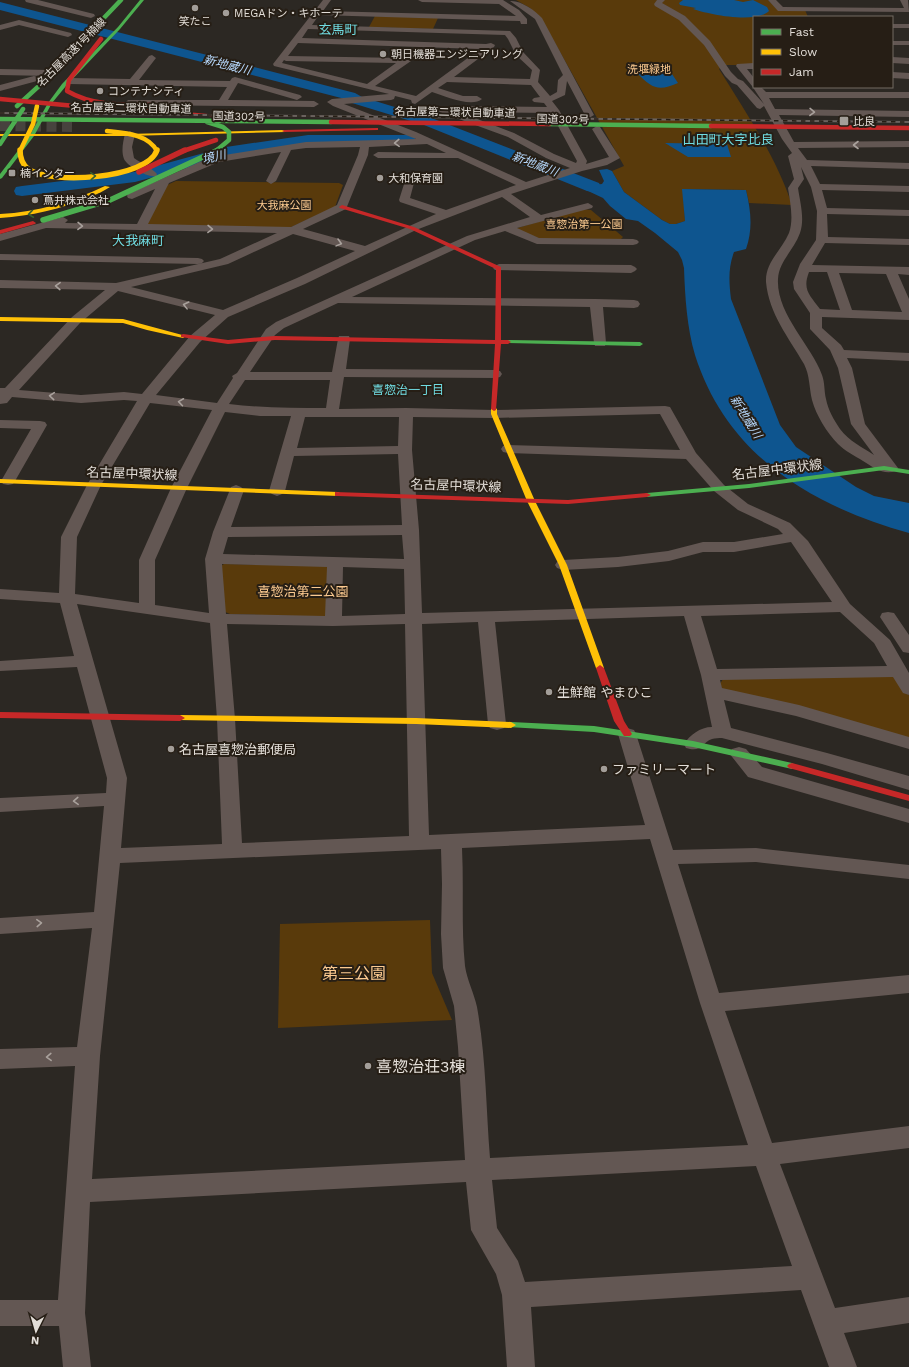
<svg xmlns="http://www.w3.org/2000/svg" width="909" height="1367" viewBox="0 0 909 1367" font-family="'Work Sans','Noto Sans JP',sans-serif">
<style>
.green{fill:#593a0b}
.water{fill:#0e558f}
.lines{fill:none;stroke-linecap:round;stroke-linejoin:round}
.river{fill:#0e558f;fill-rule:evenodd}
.highway-tunnel{stroke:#47433e;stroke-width:10;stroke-dasharray:10 5.5;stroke-linecap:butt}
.street{fill:#635753;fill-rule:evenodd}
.fast{fill:#4caf50;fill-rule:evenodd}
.slow{fill:#ffc107;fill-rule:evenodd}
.jam{fill:#c62828;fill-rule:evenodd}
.rail-casing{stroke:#6a625e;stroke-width:2}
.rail{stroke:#261e15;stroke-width:1.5;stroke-dasharray:4.5;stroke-linecap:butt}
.fast-bridge-far1{stroke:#4caf50;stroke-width:4.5}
.fast-bridge{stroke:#4caf50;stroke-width:5.5}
.slow-bridge-far1{stroke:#ffc107;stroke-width:4.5}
.slow-bridge{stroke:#ffc107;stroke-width:5.5}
.jam-bridge-far1{stroke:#c62828;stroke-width:4.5}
.jam-bridge{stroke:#c62828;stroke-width:5.5}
.oneway{stroke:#a9a19c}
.oneway2{stroke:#375f30}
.poi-dot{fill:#a39e99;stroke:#261e15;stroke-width:1.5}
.labels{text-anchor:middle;stroke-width:4;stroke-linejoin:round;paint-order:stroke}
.far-poi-label{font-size:11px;fill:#e3ded8;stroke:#261e15;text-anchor:start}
.far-street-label{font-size:11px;fill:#e3ded8;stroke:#261e15}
.far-park-label{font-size:11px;fill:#fcca90;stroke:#261e15}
.far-water-label{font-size:12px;font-style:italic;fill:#b7d9fd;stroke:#261e15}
.far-neighbourhood-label{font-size:12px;fill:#70dce2;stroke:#261e15}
.far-quarter-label{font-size:13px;fill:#70dce2;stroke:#261e15}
.street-label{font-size:13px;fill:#e3ded8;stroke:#261e15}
.park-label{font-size:13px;fill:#fcca90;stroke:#261e15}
.poi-label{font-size:13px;fill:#e3ded8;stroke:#261e15;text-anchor:start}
.near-park-label{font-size:16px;fill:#fcca90;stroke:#261e15}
.near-poi-label{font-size:16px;fill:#e3ded8;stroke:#261e15;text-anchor:start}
</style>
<rect width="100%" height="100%" fill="#2c2823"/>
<path class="green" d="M516,0h252l10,10h27l3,7h-54v48h-31l-4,4c27,44 57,87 73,136l-43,-2 -3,-13 -63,-1 2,32 -9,3h-6l-8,-4 -38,-28 -12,-21 12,-5 -83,-148 -11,-10z
M375,16l63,2 -5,11 -64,-2z
M176,181l163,2 4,2 -8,22 -46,21 -142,-3 20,-40z
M582,209l9,1 32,27 -3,3 -79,-1 -27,-10z
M224,564l101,2 5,3 -2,45 -5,3 -93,-3 -7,-3 -4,-44z
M894,676l15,19v44l-186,-49 -3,-6 3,-5z
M430,920l2,53 20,47 -174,8 2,-104z"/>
<path class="water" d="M683,0h51l9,2 10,-2 14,7 2,4c-14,14 -65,2 -76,-2l3,-1 -16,-3 -1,-2z
M660,68l10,3 8,12c-20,9 -26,5 -41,-10l5,-4z
M665,143l62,1 4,13h-43z
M607,169l5,2 12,21 38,28 8,4h6l9,-3 -3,-32 64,1c5,21 7,39 0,59l-12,3c-6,16 -5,30 -3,47l49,126 16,22 60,40 18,9 35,7v30c-97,-27 -182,-77 -214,-178 -8,-27 -10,-58 -11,-87l-2,-8 -4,-8 -23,-19 -17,-12 -12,-2 -16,-13 -7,-8 -47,-22 9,-3c11,5 24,13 37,11l2,-3 -5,-11z"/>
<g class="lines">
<path class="river" d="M0,2l355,91 7,4 72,22 165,64 2,4 -2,4 -6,1 -6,-1 -163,-66 -72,-22 -7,-4 -345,-89z
M308,135h100l6,2 2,3 -2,3 -6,2h-100l-54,7 -26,5 -93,25 -113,14 -6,-1 -2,-4 2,-4 6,-1 112,-14 92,-25z"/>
<path class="highway-tunnel" d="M0,126l74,1"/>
<path class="street" d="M25,0h13l56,14 1,2 -4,2 -65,-16z
M323,0h8l-8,11 193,5 -17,-12 -77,-2 -4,-2h85l16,10 8,9v5h-6l-1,-3 -201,-6 -7,10 198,6 6,7 7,14 17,18 -2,12 12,14 7,-4 1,-12 5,-5 -28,-56 -25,-18c10,-1 25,9 32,17l52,97 -5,3 -3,-1 -19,-36 -2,14 -13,6 7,9 28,51 -1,3 23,-7 -17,-28 5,-3 3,1 20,31 -13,7 -25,6 -71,23 30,21 47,-12 5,3 -1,2 -75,20 22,10 94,1 4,1 2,2 -2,2 -4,1 -96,-1 -32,-13 -30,9 -123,57 244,2 38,1 4,1 2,3 -2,3 -4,1 -31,-1 3,36 -1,3h-10l-1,-3 -4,-36 -252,-4 -54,25 -9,7 -25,37h82l6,-33 1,-3h10l1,3 -4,30 149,1 5,1 2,3 -2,3 -5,1 -151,-1 -5,32 67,-1 88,2 171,-4 5,1 26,46 28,32 24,19 42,19 18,18 42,63 40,36 19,33v22l-6,-2 -10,-16 -173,3 2,8 77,17 110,32v12l-113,-33 -72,-16 7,28 96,25 82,23v14l-87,-26 -100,-26c-3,0 -7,0 -10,1 -11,4 -10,14 -26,9l-2,-4c6,-9 16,-17 28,-17l-11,-52 -17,-59 -189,6 11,102 -2,4 -7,2 -7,-2 -2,-4 -10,-102 -56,2 7,211 216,-10 -27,-91 2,-4 7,-2 7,2 2,4 37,116 83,-2 153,17v14l-153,-17 -78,2 41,129 190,-18v18l-184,18 47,132 137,-17v22l-129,16 55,144 74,-11v26l-65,10 13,34h-28l-28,-77 -270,17 4,60h-28l-5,-72 -6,-21 -25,-44 -5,-48 -376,20 -5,111 6,54h-28l-4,-41h-59v-26h58l17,-234 -75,3v-20l77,-2 15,-119 -92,6v-16l94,-6 10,-106 -104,6v-14l106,-5 1,-15 -30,-111 -77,4v-10l74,-5 -14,-53 -60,-4v-10l59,4 2,-56 26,-52 50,-84 -13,-1 -43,3 -69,-6 -5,6 -7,1v-16h5l67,-71 33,-27 -105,-2v-8l116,3 104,-24 57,-26 -231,-5 -46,13v-7l63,-17 5,3 -3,3 72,1 18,-35 -23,10 -4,-1 -1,-2 1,-2 76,-34 14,-4 88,-14 110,-3 -83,-33 -6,-4 5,-3 57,-5 -115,-28 -1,-2zM308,29l197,6 3,4 8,16 16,15 -2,9 -76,-2 40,-30 1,-2 -4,-2 -5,1 -184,-6zM298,43l182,6 -64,47 -41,-10 36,-25 1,-2 -1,-2 -8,1 -115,-2zM284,60l2,1 110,2 -29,21 -85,-21zM447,82l84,3 9,12 -6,1 -2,2 2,2 10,1 3,4 -90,-1 -3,1 -1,3 -13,-4 -5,3 2,2 71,26 38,21 24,10 -44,14 -110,-50 -72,-28 47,-4 3,-1 1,-3 16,4 1,3 3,1 17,-12c12,4 40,16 50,7l-5,-3h-14l-25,-8zM459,112l92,1 26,48 -1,2 -22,-9 -40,-21zM427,144l19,9 -68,-1 -5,3 5,3h80l58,27 -70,25 -36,-12 4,-15 -1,-2h-8l-6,19 1,2 36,12 -71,32 -62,-17 43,-20 22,-54 1,-8zM360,147l-2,8 -21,50 -46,22 -143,-3 21,-41 50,-21 62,-10 -15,29 5,3 5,-3 15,-31 15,-2zM502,197l28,20 -63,19 -191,86 -10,7 -29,44 -5,3 1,2 -16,25 -61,-8 44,-53 28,-25 77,-33 111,-54zM293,234l62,17 -58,27 -74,32 -92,-23 97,-23zM118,291l97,24 -25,21 -48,58 -18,-2 -43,3 -62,-5 61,-67zM245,380h85l-4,28c-33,0 -64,0 -97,-4zM150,403l62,7 -41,78 -32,72v43l-64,-9 2,-57 24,-52zM225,412l35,4h31l-22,75 3,3 5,2 5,-2 3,-3 9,-35 104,-2 4,71 -171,2 13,-37 -3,-3 -5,-2 -5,2 -18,45 -8,27 4,54 -54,-8v-45l32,-72zM660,414l20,36 -172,-5 -5,1 -2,3 2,3 5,1 178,6 28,32 24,19 40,19 5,5 -49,8h-31l-35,9 -50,6 -55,3 -6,2 -2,3 2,3 6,2 55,-3 51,-6 34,-9h31l57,-10 41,60 -410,11 -3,-83 -7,-80 1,-33 81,1zM305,417h94l-1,29 -101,2zM402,535l2,24 -181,-5 5,-17zM222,564l105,3 -2,49 -99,-2zM343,567l61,2 1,45 -63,2zM77,604l133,19 7,96 5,125 -101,4 6,-70zM840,612l34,31 13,23 -170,3 -16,-53zM227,624l106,2 72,-2 4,212 -167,7 -7,-124zM650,839l50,164 48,142 -258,13c-4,-50 -4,-101 -13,-151 -3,-14 -10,-27 -12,-41 -4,-39 -1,-79 -3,-118zM441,849l1,35 -1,50 2,34 11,38 4,41 7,113 -373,19 8,-123 20,-193zM756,1166l36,100 -267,16 -7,-21 -21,-33 -5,-48z
M657,0h8l-3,3 23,13 25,25 21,31 7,7 5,2 21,23 -12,-18 -16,-20 1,-2 17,-1v6h-7l7,9v9h7l5,5h143v6h-140l6,11 134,2v6l-130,-2 15,27 115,-1v6l-111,1 9,12 102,3v6l-98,-3 9,18 89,2v6l-87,-2 5,18 82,2v6l-82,-2 1,23 81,2v6l-84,-2 -13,22 97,2v8l-11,-1 11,25v21l-87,-3v11l19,17 3,5 65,3v8l-62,-3 5,10 13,56 33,44 -2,3c-13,4 -22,-3 -33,-10 -8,-5 -18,-10 -25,-17 -11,-11 -22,-29 -26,-44 -3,-13 -2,-24 -8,-36 -15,-26 -35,-50 -38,-82 -1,-20 16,-32 23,-49 5,-14 1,-31 -1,-45l6,-9 -6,-23 4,-3 -10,-14 -18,-33 -4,3 -3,-1 -20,-23 -5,-2 -7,-7 -21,-31 -25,-25 -24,-14 -1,-2zM801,167l10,20 6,24 -1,29 -16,24 -7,18 1,7 16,24v16l20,21 8,18 13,56 23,31c-12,-8 -25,-14 -34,-26 -6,-9 -12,-19 -14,-30 -2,-8 -1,-16 -4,-24 -10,-29 -46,-61 -44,-96 1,-18 16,-29 22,-46 5,-14 0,-31 -2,-45l6,-9zM809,272h18l13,38 -20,-1c-10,-14 -18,-19 -11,-37zM839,273l47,1 16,38 -50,-2z
M768,0h8l7,7 121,1 -4,-8h8l1,12 -128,-1h-3z
M19,20l52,13 1,2 -4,2 -49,-12 -19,5v-5z
M892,24h17v4h-17z
M892,41h17v4h-17z
M152,55l4,3 -17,22 91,1 2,-3 3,-1 65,18 2,2 -5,3 -59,-17 -10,17 86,1 5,3 -5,3 -183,-2 -5,-3 2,-2h91l8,-13 -158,-3 -4,-3 4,-3 61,1 19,-23z
M892,57l17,1v6l-17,-1z
M0,69l49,1 4,3 -4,3 -49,-1z
M892,72l17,1v6l-17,-1z
M34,76l3,1 1,2 -1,2 -37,10v-6z
M130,131l5,3 -3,13 2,11c7,5 18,10 23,16l-1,2c-8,2 -29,-10 -32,-17 -3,-8 -1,-17 1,-25z
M0,254l198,4 4,1 2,2 -2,2 -4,1 -198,-4z
M499,264l132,1 4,2 2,2 -2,2 -4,2 -136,-3 -2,-2 2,-2z
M0,420l40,1 5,1 2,3 -32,56 -2,3 -5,1 -5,-1 -2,-3 30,-52 -31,-1z
M888,612l6,1 15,22v18l-6,-1 -23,-35 2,-4z
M739,747l7,2 16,18 147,42v14l-161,-46 -19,-24 3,-4z"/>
<path class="fast" d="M140,0h4l-24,29 -54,57 -14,17 -18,33 -32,42 -2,1v-5l30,-39 18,-32 14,-19 56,-57z
M508,340l132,2 3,2 -3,2 -134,-3v-2z
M884,466l25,4v4l-25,-4 -135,18 -102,9 -4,-2 4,-2 102,-9z
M511,722l83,4 99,15 99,22 5,3 -5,3 -99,-22 -99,-15 -86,-5 -2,-2 2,-2z"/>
<path class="slow" d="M284,130l2,1v1l-160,4h-126v-2h126z
M105,186l5,1c-6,4 -13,7 -20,10 -29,12 -59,19 -90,21v-4c38,-2 71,-12 105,-28z
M0,317l123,2 63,17 -3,2 -36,-8 -24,-7 -123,-2z
M494,407l3,2v5l38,87 32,64 37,103 -1,2 -3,1 -4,-3 -37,-103 -32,-64 -36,-87v-5z
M0,479l338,13 4,2 -4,2 -338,-13z
M180,715l236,3 95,4 5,3 -5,3 -95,-4 -239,-4 -2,-2z"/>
<path class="jam" d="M123,106l117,11 2,1 -2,1 -115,-11z
M376,128h2v2l-94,2 -2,-1 2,-1z
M342,205l72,22 87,40v73h7l3,2 -3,2h-7l-5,66 -2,1 -3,-2 4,-65 -220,-4 -47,4 -47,-7v-2l2,-1 45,6 47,-4 220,4 1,-71 -86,-40 -70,-21 -1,-1z
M33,221l3,2 -1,1 -35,10v-4z
M335,492l233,8 79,-7 4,2 -4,2 -79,7 -230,-8h-3z
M600,665l4,3 20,53 8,13 -2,2h-6l-10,-15 -18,-53z
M0,712l180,3 5,3 -5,3 -180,-3z
M792,763l117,32v6l-120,-33 -2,-2 2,-2z"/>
<defs>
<path id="rail" d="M0,113l909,9"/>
</defs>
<use href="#rail" class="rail-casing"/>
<use href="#rail" class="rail"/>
<path class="fast-bridge-far1" d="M17,106l23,-21 81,-85
M0,119l331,3
M207,122l16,5 6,5v8l-13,11
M549,124l162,2
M0,144l23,-35"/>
<path class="fast-bridge" d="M43,220l67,-20 108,-50"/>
<path class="slow-bridge-far1" d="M107,131c18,2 41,3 50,20
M20,151l13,-27 4,-18"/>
<path class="slow-bridge" d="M20,150c0,8 2,14 8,19 22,16 120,10 129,-19"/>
<path class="jam-bridge-far1" d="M101,39l-32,41 -2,11c26,15 54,14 84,14
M0,99l86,8
M331,122l218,2
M711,126l198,2
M183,151l33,-11"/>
<path class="jam-bridge" d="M139,172l46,-22"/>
</g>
<defs><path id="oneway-chevron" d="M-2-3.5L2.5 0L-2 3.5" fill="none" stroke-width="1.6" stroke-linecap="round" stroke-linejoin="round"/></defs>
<g class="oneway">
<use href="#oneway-chevron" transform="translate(812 112) rotate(1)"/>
<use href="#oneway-chevron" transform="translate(397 143) rotate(177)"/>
<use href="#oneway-chevron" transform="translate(856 145) rotate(180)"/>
<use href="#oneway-chevron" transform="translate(80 226) rotate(1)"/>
<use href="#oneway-chevron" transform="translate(210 229) rotate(1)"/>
<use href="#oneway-chevron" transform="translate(339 243) rotate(15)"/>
<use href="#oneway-chevron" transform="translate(58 286) rotate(-178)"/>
<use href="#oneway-chevron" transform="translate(186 305) rotate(-166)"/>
<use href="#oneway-chevron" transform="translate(52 396) rotate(-175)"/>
<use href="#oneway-chevron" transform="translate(181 402) rotate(-172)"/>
<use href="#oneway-chevron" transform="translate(76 801) rotate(177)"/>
<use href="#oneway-chevron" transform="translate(39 923) rotate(-3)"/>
<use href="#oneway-chevron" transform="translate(49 1057) rotate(178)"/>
</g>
<g class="oneway2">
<use href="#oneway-chevron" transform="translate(93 176) rotate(-4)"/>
<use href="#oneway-chevron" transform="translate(31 214) rotate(172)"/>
</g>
<g class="poi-dot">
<circle cx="195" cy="8" r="4"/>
<circle cx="226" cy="13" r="4"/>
<circle cx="383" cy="54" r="4"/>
<circle cx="100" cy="91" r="4"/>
<rect x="839" y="116" width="10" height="10" rx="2"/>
<rect x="8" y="169" width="8" height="8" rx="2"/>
<circle cx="380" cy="178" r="4"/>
<circle cx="35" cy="200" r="4"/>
<circle cx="549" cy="692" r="4"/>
<circle cx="171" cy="749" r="4"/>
<circle cx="604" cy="769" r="4"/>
<circle cx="368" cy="1066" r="4"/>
</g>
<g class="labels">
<g class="far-poi-label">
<text x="234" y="17">MEGAドン・キホーテ</text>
<text x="195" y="25" text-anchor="middle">笑たこ</text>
<text x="391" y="58">朝日機器エンジニアリング</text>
<text x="108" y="95">コンテナシティ</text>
<text x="853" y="125">比良</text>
<text x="20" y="177">楠インター</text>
<text x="388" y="182">大和保育園</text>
<text x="43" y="204">蔦井株式会社</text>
</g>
<g class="far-street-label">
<text transform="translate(71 52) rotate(-45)" y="4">名古屋高速1号楠線</text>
<text transform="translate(131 108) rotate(1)" y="4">名古屋第二環状自動車道</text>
<text transform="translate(455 112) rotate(1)" y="4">名古屋第二環状自動車道</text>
<text transform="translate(239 116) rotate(1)" y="4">国道302号</text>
<text transform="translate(563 119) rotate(1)" y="4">国道302号</text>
</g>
<g class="far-park-label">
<text x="649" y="73">洗堰緑地</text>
<text x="284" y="209">大我麻公園</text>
<text x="584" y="228">喜惣治第一公園</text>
</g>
<g class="far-water-label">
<text transform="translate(227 65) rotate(14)" y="4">新地蔵川</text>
<text transform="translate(214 157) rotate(-14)" y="4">境川</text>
<text transform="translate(535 164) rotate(21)" y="4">新地蔵川</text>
<text transform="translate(746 417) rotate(58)" y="4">新地蔵川</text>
</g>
<g class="far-neighbourhood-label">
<text x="408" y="394">喜惣治一丁目</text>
</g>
<g class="far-quarter-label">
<text x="338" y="34">玄馬町</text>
<text x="728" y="144">山田町大字比良</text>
<text x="138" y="245">大我麻町</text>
</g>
<g class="street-label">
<text transform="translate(777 469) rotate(-7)" y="5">名古屋中環状線</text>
<text transform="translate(132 473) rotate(2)" y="5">名古屋中環状線</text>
<text transform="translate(456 485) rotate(2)" y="5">名古屋中環状線</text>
</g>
<g class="park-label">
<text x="303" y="596">喜惣治第二公園</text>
</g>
<g class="poi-label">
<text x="557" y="697">生鮮館 やまひこ</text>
<text x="179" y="754">名古屋喜惣治郵便局</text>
<text x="612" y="774">ファミリーマート</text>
</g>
<g class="near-park-label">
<text x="354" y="979">第三公園</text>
</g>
<g class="near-poi-label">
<text x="376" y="1072">喜惣治荘3棟</text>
</g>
</g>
<rect x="753" y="16" width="140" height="72" fill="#261e15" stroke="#726b63"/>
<rect x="761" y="29" width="20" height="6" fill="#4caf50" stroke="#726b63"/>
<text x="789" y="36" font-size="12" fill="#e3ded8">Fast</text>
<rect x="761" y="49" width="20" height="6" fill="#ffc107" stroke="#726b63"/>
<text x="789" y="56" font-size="12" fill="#e3ded8">Slow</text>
<rect x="761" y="69" width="20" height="6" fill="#c62828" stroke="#726b63"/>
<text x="789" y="76" font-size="12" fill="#e3ded8">Jam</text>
<g transform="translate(36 1331) rotate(185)" stroke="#261e15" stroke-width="3" paint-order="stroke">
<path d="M0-3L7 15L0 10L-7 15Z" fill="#e3ded8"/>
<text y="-6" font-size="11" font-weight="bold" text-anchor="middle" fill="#e3ded8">N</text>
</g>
</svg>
